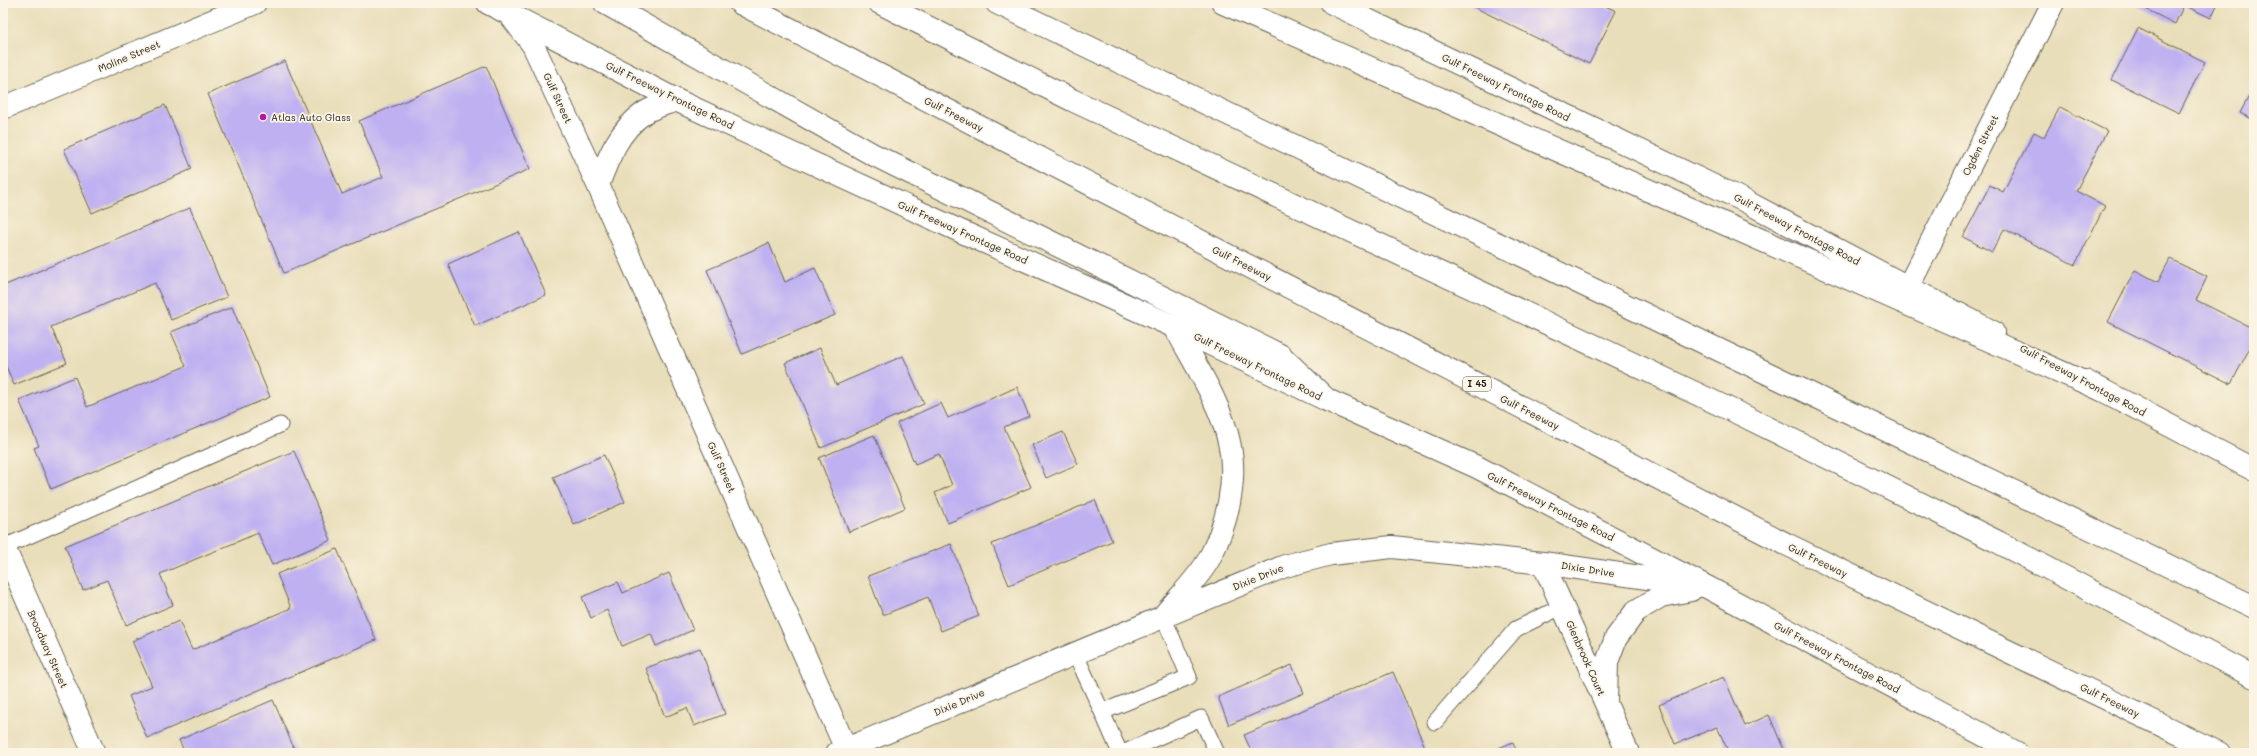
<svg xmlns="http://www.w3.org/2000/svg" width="2257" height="756" viewBox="0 0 2257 756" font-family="Mali,sans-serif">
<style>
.building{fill:#bfb1f1}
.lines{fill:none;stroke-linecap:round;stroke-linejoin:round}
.service-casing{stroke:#646053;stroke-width:17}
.minor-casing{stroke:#646053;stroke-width:24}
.tertiary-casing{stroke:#646053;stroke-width:24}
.secondary-casing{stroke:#646053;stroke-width:24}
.primary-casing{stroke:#646053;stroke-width:24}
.motorway-casing{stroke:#646053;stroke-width:24}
.service{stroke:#fff;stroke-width:15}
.minor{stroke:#fff;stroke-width:22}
.tertiary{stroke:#fff;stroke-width:22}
.secondary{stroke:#fff;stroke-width:22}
.primary{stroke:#fff;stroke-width:22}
.motorway{stroke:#fff;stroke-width:22}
.poi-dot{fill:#b5179e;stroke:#fcf5e5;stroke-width:1.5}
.labels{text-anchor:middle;stroke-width:3.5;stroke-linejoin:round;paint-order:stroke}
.shield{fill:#fcf5e5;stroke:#5f5d58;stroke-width:1}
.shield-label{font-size:9px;font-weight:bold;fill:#1c1c1c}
.street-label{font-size:10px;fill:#1c1c1c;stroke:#fcf5e5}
.poi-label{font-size:10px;fill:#1c1c1c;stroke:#fcf5e5;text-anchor:start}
</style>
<rect width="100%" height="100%" fill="#fcf5e5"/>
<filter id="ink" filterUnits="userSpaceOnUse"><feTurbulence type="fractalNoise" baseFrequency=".025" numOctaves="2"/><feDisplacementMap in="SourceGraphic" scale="8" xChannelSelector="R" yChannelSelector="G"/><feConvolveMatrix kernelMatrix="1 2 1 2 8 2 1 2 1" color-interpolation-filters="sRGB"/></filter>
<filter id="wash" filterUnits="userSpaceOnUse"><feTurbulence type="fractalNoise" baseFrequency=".012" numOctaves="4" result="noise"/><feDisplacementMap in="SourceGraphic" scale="16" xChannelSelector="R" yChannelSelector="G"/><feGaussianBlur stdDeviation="0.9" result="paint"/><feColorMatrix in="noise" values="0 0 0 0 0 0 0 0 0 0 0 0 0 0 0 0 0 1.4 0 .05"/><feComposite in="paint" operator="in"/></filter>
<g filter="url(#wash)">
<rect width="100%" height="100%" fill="#e9deba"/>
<g id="blocks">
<path class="building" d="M1466,3h133l17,8 -27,53z
M2134,3h84l-7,15 -27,-13 -9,19z
M2138,28l67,34 -26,51 -67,-33z
M285,61l57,133 41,-17 -24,-56 127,-55 44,103 -246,104 -76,-179z
M2254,87v33l-14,-7z
M165,105l27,64 -100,44 -28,-64z
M2060,107l47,24 -31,60 29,15 -30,59 -71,-36 -12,23 -29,-15 27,-52 13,7 31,-60 10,5z
M190,208l37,89 -56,23 -16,-37 -104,44 16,36 -53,22 -11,-26v-73z
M519,232l27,63 -71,31 -27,-62z
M769,243l16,39 30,-14 20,47 -93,39 -35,-84z
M2170,259l37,18 -11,23 58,29v11l-23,44 -123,-62 27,-52 23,12z
M232,307l38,90 -219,92 -17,-41 5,-2 -20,-46 56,-23 12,30 99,-41 -15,-34z
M820,348l16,37 67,-29 21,48 -103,44 -36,-85z
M1017,387l12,29 -25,11 27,60 -83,36 -13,-30 17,-8 -13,-31 -24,10 -18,-41 44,-20 7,15z
M1063,432l15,32 -32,14 -14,-33z
M874,435l31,73 -56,24 -30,-74z
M294,451l37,89 -59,25 -14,-32 -98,41 13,31 -47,20 -19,-45 -24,10 -18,-44z
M604,455l21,47 -51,23 -21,-48z
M1095,500l17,41 -103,44 -17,-41z
M951,544l28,72 -38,15 -13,-34 -45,18 -15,-39z
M337,549l39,91 -229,98 -18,-42 23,-10 -20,-45 47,-20 13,29 99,-42 -14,-34z
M669,573l24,57 -37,16 -5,-12 -29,12 -15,-36 -16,8 -9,-21 36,-15 5,11z
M700,648l25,66 -31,12 -7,-18 -22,9 -19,-49z
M1292,665l12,28 -75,32 -11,-28z
M1393,672l32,75 -15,6h-158l-8,-18z
M1724,677l21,49 24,-11 15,35 -8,3h-47l-12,-26 -42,17 -16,-39z
M273,700l23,53h-111l-6,-13z
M1513,742l4,11h-30z"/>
</g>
</g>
<g filter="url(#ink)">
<use href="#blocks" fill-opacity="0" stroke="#646053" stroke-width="1"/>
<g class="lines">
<defs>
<path id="service" d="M4,547l276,-122
M1075,653l27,59 87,-35 -26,-61
M1102,712l18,41
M1435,722l81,-93 47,-23
M1123,753l78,-35 16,35"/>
<path id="minor" d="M510,15l23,30 65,140 248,564
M3,108l252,-105
M598,185c10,-27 21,-55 46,-72 9,-6 22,-9 32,-13
M1908,287l145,-284
M1543,563l85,190"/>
<path id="tertiary" d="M1165,614c13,-16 35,-38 44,-55 18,-34 29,-79 20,-117 -8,-38 -36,-81 -54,-115
M1606,702l1,-40 9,-24 20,-27 25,-15 30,-6
M837,753l448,-187 46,-12 61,-7 151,16 160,23"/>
<path id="secondary" d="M488,3l188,97 284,131 215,96 152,73 150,67 230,120 310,166
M1332,3l411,197 250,132
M2085,381l169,89"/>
<path id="primary" d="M3,545l91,208"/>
<path id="motorway" d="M605,3l267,151 408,201 47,45
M740,3l1046,541 433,209
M880,3l192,97 672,316 254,126 256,135
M997,3l1257,604
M1223,3l879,387"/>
</defs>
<use href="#service" class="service-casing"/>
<use href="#minor" class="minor-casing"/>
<use href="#tertiary" class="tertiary-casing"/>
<use href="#secondary" class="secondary-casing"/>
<use href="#primary" class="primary-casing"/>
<use href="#motorway" class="motorway-casing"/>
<use href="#service" class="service"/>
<use href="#minor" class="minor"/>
<use href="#tertiary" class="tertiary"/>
<use href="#secondary" class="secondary"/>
<use href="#primary" class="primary"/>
<use href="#motorway" class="motorway"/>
</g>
</g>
<circle class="poi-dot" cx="263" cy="117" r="4"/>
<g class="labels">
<rect class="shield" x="1463" y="377" width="28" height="14" rx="3"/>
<g class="shield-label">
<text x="1477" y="387">I 45</text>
</g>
<g class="street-label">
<text transform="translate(129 56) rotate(-23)" y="4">Moline Street</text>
<text transform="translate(1506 87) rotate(26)" y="4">Gulf Freeway Frontage Road</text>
<text transform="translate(670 95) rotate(26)" y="4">Gulf Freeway Frontage Road</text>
<text transform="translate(558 98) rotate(65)" y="4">Gulf Street</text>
<text transform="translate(954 114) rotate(27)" y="4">Gulf Freeway</text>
<text transform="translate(1980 145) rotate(-63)" y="4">Ogden Street</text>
<text transform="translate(1797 229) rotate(28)" y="4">Gulf Freeway Frontage Road</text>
<text transform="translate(963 232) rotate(24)" y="4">Gulf Freeway Frontage Road</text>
<text transform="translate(1242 263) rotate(27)" y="4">Gulf Freeway</text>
<text transform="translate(1258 366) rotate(26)" y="4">Gulf Freeway Frontage Road</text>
<text transform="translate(2083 380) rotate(28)" y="4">Gulf Freeway Frontage Road</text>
<text transform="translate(1530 412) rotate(27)" y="4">Gulf Freeway</text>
<text transform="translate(722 467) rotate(66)" y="4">Gulf Street</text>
<text transform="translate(1551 506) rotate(27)" y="4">Gulf Freeway Frontage Road</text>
<text transform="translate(1818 560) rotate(26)" y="4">Gulf Freeway</text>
<text transform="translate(1588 569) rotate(9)" y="4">Dixie Drive</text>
<text transform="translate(1258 577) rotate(-22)" y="4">Dixie Drive</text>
<text transform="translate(48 649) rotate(66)" y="4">Broadway Street</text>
<text transform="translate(1837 657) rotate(28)" y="4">Gulf Freeway Frontage Road</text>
<text transform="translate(1586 658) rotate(66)" y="4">Glenbrook Court</text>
<text transform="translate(2110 700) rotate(26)" y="4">Gulf Freeway</text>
<text transform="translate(959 702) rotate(-23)" y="4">Dixie Drive</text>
</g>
<g class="poi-label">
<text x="271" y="121">Atlas Auto Glass</text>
</g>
</g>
<rect width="2257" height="756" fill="none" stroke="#fcf5e5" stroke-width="16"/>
</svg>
